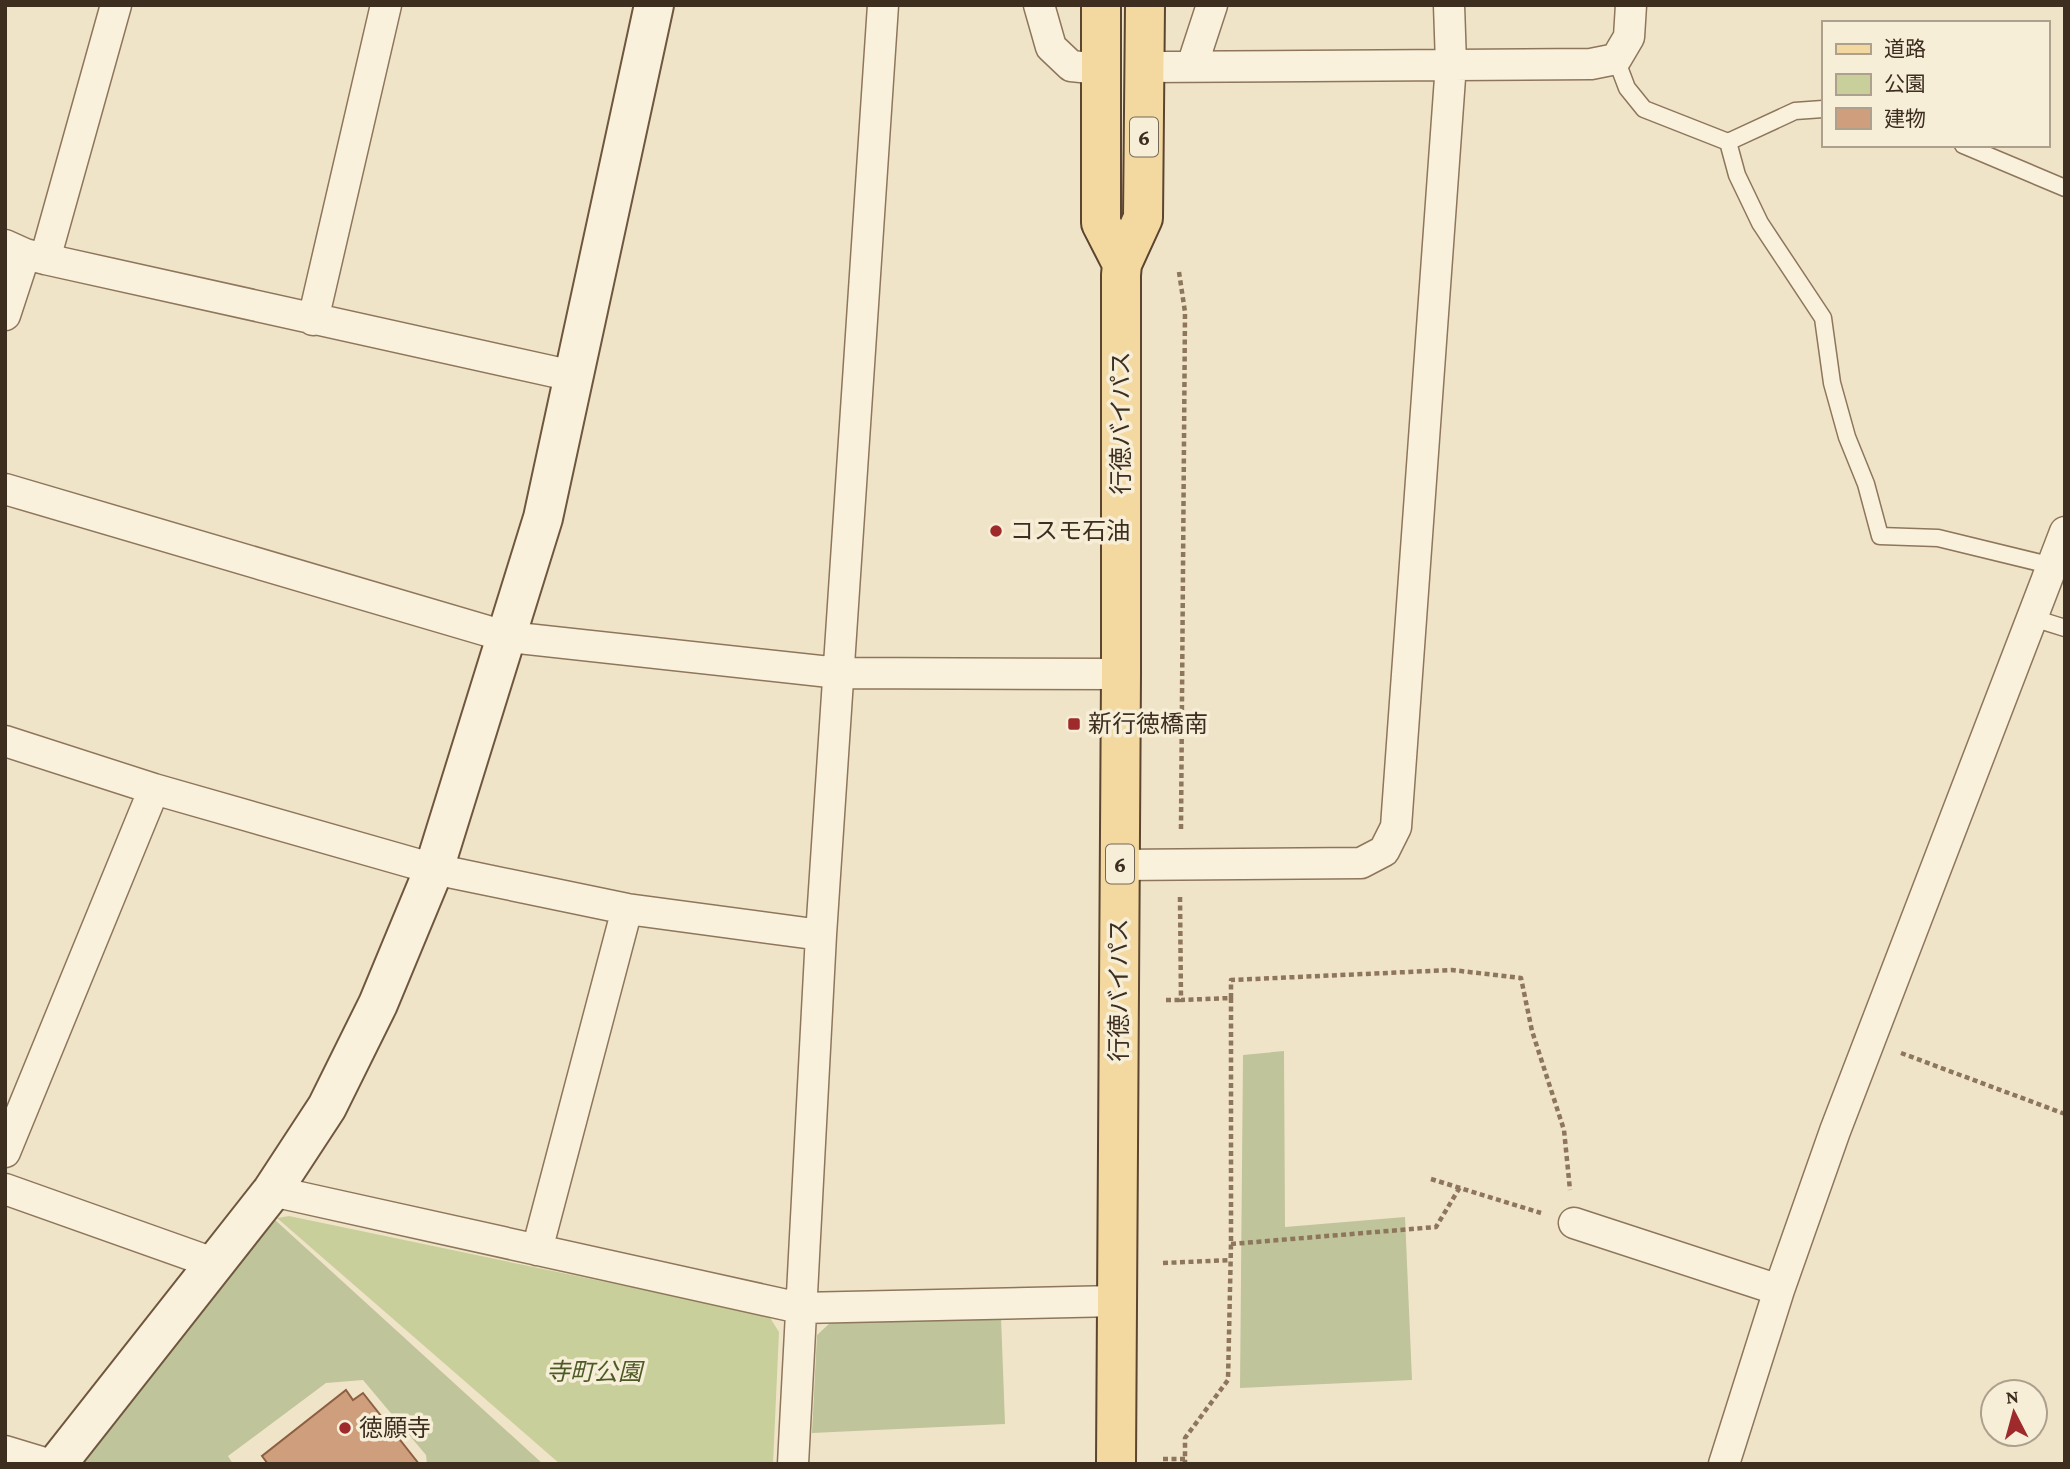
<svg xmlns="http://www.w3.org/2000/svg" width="2070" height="1469" viewBox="0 0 2070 1469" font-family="'Crimson Pro','Noto Sans JP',serif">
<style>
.green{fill:#c9cf9b}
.cemetery{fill:#bfc49a}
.building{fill:#cf9f7d;stroke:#8d5f41;stroke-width:2}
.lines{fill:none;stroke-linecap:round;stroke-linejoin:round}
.lane-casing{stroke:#8d765c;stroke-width:19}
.street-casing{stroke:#8d765c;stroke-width:33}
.secondary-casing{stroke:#6f573f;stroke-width:42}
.primary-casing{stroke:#5b4430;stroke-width:42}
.path{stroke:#8d765c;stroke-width:4.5;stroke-dasharray:5 3.5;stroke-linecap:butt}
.lane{stroke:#faf1dc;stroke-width:16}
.street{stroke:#faf1dc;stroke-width:30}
.secondary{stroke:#faf1dc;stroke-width:38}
.primary{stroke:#f3d9a0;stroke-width:38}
.poi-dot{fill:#9e2a2b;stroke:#f7eed8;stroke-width:2.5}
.labels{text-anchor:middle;stroke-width:7;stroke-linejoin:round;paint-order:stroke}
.shield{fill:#f7eed8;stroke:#756857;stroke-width:2}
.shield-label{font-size:23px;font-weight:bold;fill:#3d2e20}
.street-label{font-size:24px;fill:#3d2e20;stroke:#f7eed8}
.poi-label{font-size:24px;fill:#3d2e20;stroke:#f7eed8;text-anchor:start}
.park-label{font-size:24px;font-style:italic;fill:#4d5a26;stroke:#f7eed8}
</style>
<rect width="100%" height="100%" fill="#f0e4c8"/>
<path class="green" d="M289,1216l480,100 10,16 -6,132h-213l-283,-246z"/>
<path class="cemetery" d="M1284,1051l1,176 120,-10 7,163 -172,8 3,-333z
M274,1219l269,245h-116l-1,-9 -63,-75 -37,3 -98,73 5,8h-152z
M1001,1317l4,107 -193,9 5,-98 13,-12z"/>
<path class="building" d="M346,1390l7,10 10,-7 56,71h-151l-6,-8z"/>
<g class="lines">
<defs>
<path id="lane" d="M1616,59l11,29 17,21 84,33 67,-31 28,-2
M1728,142l9,33 23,48 63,95 9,65 15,54 19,47 14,52 58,2 115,28
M1963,145l102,43
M2033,618l32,10"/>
<path id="street" d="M1039,5l12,42 20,19 30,3
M1192,66l20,-61
M1144,67l447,-3 25,-5 13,-22 2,-32
M5,245l20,9 20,5 528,117
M45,259l71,-254
M5,315l20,-61
M313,320l73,-315
M5,489l503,148 331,36 282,1
M5,741l149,48 280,80 193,40 194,26
M1119,865l242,-2 23,-12 12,-24 55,-763 -2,-59
M5,1152l149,-363
M5,1189l211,75
M272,1191l528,117 317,-7
M1574,1223l205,67
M537,1250l90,-341
M5,1451l43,13
M793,1464l28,-529 62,-930
M1724,1464l55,-174 56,-159 230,-599"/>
<path id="secondary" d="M57,1464l215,-273 55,-84 51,-103 56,-135 109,-351 111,-513"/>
<path id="primary" d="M1101,5v218l21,41
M1116,1464l5,-790v-399l1,-11 21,-46 2,-213"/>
</defs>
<use href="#lane" class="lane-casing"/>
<use href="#street" class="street-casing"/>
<use href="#secondary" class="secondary-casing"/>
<use href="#primary" class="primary-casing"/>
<path class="path" d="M1179,272l6,40 -4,517
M1180,897l1,103 50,-2v246l-3,136 -43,58v26
M1231,998v-18l221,-10 69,8 11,53 32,99 6,60
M1166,1000h15
M1901,1053l164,61
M1431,1179l110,34
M1231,1244l205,-17 24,-40
M1163,1263l68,-3
M1163,1459h22"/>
<use href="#lane" class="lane"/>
<use href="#street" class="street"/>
<use href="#secondary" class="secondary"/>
<use href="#primary" class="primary"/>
</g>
<g class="poi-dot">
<circle cx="996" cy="531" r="7"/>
<rect x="1067" y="717" width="14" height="14" rx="3.5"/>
<circle cx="345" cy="1428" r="7"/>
</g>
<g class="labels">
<g class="shield">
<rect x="1130" y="117.5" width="28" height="39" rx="5"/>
<rect x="1106" y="844.5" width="28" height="39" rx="5"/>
</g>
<g class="shield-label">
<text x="1144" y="145">6</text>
<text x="1120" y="872">6</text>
</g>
<g class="street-label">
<text transform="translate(1121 423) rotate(-90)" y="8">行徳バイパス</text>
<text transform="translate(1119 990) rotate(-90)" y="8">行徳バイパス</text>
</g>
<g class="poi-label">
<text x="1010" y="539">コスモ石油</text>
<text x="1088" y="732">新行徳橋南</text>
<text x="359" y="1436">徳願寺</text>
</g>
<g class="park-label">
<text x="594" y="1380">寺町公園</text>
</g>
</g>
<rect width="2070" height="1469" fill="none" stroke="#3d2e20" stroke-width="14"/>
<rect x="1822" y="21" width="228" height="126" fill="#f7eed8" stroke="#ada18e" stroke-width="2"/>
<rect x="1836" y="44" width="35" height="10" fill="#f3d9a0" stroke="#ada18e" stroke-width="2"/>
<text x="1884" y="56" font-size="21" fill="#3d2e20">道路</text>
<rect x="1836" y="74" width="35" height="21" fill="#c9cf9b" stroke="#ada18e" stroke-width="2"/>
<text x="1884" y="91" font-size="21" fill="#3d2e20">公園</text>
<rect x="1836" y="108" width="35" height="21" fill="#cf9f7d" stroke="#ada18e" stroke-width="2"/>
<text x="1884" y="126" font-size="21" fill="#3d2e20">建物</text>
<g transform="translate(2014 1413) rotate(354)"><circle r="33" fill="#f7eed8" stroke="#ada18e" stroke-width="2"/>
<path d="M0-5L12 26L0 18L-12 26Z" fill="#9e2a2b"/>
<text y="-10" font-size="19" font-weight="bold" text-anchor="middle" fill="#3d2e20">N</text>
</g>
</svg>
